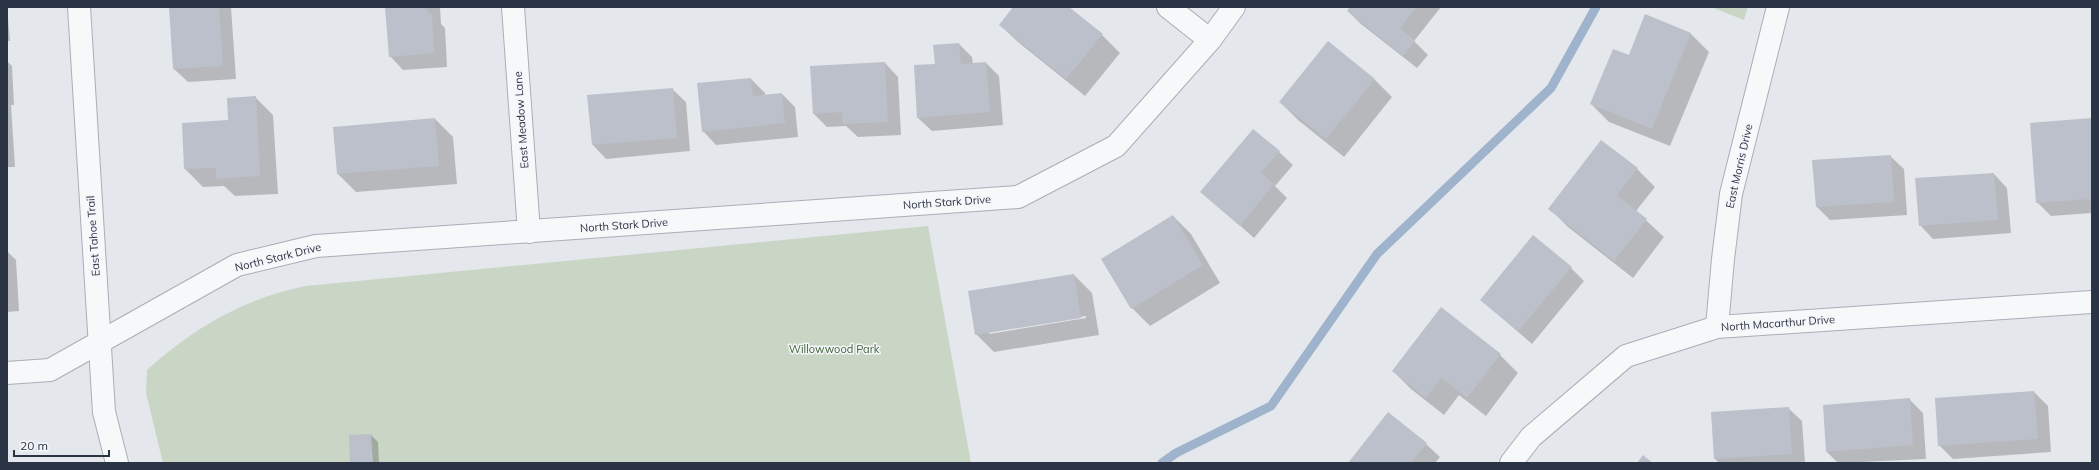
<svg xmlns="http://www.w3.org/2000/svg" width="2099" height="470" viewBox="0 0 2099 470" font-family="Mulish,sans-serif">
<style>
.green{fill:#c9d6c5}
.shadow{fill:#0003;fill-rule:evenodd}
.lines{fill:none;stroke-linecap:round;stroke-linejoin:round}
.stream{stroke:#9fb4cc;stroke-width:9}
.building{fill:#bbc0ca}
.street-casing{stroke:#a9aeb7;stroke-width:24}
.street{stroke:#f7f8fa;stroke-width:22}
.labels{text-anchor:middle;stroke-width:3;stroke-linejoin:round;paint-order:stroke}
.street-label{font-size:11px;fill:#2b3445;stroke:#f4f6f9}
.park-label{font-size:11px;fill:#3f6138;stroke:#f4f6f9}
</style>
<rect width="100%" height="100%" fill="#e4e7ec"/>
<path class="green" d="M1711,7h37l-4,13z
M928,226l43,237h-808l-17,-70 1,-23c46,-42 98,-72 159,-84z"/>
<path class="shadow" d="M7,7l3,34h-3z
M170,7h61l5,72 -48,3 -14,-13z
M386,7h54l1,17 4,4 2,39 -44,3 -13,-14z
M1014,7h53l35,28 18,18 -35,43 -67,-54 -18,-17z
M1351,7h90l-27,34 14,14 -11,13 -56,-44 -13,-13z
M1646,15l45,19 18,18 -39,94 -61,-24 -18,-18 38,-47z
M959,44l13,13 1,7 13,-1 13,13 4,49 -71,6 -14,-13 18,-53z
M7,61l5,5 2,39h-3l4,62h-8z
M885,63l13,14 3,58 -43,2 -12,-11 -19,1 -14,-14z
M751,79l14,14v3l17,-2 13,13 3,30 -82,8 -13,-14z
M1374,79l18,18 -48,60 -46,-37 -18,-18z
M672,89l14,13 4,49 -84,8 -13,-14 -5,-49z
M255,97l18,18 5,79 -43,2 -11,-10 -21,1 -18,-18z
M435,119l18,18 4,47 -101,8 -18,-18z
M2092,119v94l-41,3 -14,-14z
M1279,152l14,13 -18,21 12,12 -33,40 -52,-46z
M1890,156l14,13 3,46 -77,5 -13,-13z
M1637,169l18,18 -19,24 28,26 -31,41 -65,-51 -18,-18z
M1994,174l13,14 4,45 -78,6 -13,-14z
M1173,216l18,18 29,49 -70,43 -18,-18 -30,-49z
M7,251l9,9 3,51 -12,1z
M1571,268l13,13 -52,63 -51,-44z
M1074,275l18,18 7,42 -105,17 -18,-18zM1086,316v2l-97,16v-2z
M1500,355l18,18 -32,43 -27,-21 -15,20 -33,-26 -18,-18z
M2034,392l14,14 3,46 -98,7 -14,-14z
M1909,399l14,14 3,46 -88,4 -11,-11z
M1788,408l14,13 3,42h-86l-4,-4z
M371,435l7,7 1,21h-27z
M1426,444l14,13 -5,6h-86z"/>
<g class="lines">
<path class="stream" d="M1162,463l14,-10 95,-47 106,-152 174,-166 45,-81"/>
</g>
<path class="building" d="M169,7h50l4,59 -50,3z
M385,7h42l1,6h4l2,40 -45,4z
M1013,7h56l34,27 -37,45 -67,-54z
M1350,7h67l-17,21 15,13 -12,15 -56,-45z
M1645,14l46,19 -39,96 -62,-25 23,-55 16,6z
M1328,41l47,38 -49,60 -47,-37z
M959,43l2,21 25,-2 4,50 -73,6 -3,-53 21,-1 -2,-19z
M885,62l3,60 -45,2 -1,-12 -29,2 -3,-48z
M751,78l2,18 29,-3 3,30 -83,9 -5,-49z
M673,88l4,50 -85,7 -5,-50z
M256,96l4,80 -44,3v-11l-32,1 -2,-46 46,-3 -1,-22z
M435,118l4,48 -102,8 -4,-47z
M2092,118v81l-56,4 -6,-80z
M1253,129l27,22 -19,22 13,11 -34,42 -40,-34z
M1601,140l37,28 -21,27 30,24 -33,42 -66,-52z
M1891,155l3,47 -78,5 -4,-47z
M1994,173l4,47 -79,6 -4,-48z
M1173,215l30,50 -72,44 -30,-50z
M1533,235l39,32 -54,64 -38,-31z
M1074,274l7,44 -106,17 -7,-44z
M1441,307l60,47 -34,44 -26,-20 -15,20 -34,-27z
M2034,391l4,48 -100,7 -3,-48z
M1910,398l3,47 -87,7 -3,-47z
M1789,407l3,47 -78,5 -3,-47z
M1388,412l39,31 -16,20h-63z
M371,434l2,28 -23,1 -1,-28z
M1643,455l10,8h-16z"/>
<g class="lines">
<defs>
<path id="street" d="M79,7l25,405 13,51
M513,7l16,225
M1168,7l42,33
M1717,327l6,-68 8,-65 47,-187
M7,373l43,-3 187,-105 79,-19 702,-49 98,-51 94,-106 24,-33
M1511,463l20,-26 95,-81 91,-29 375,-25"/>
</defs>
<use href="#street" class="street-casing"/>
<use href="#street" class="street"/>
</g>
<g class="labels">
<g class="street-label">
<text transform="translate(521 120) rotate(-94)" y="4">East Meadow Lane</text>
<text transform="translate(1739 166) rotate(-77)" y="4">East Morris Drive</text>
<text transform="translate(947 202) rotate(-4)" y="4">North Stark Drive</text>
<text transform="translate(624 225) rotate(-4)" y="4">North Stark Drive</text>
<text transform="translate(93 236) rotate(-94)" y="4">East Tahoe Trail</text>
<text transform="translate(278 257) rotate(-14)" y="4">North Stark Drive</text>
<text transform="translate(1778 323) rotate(-4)" y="4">North Macarthur Drive</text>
</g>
<g class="park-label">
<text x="834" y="353">Willowwood Park</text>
</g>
</g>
<rect width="2099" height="470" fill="none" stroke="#2b3445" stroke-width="16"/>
<path d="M14 450v6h95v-6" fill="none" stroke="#2b3445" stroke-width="2"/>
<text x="20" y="450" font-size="12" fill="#2b3445" stroke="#f4f6f9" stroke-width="3" paint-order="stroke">20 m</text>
</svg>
